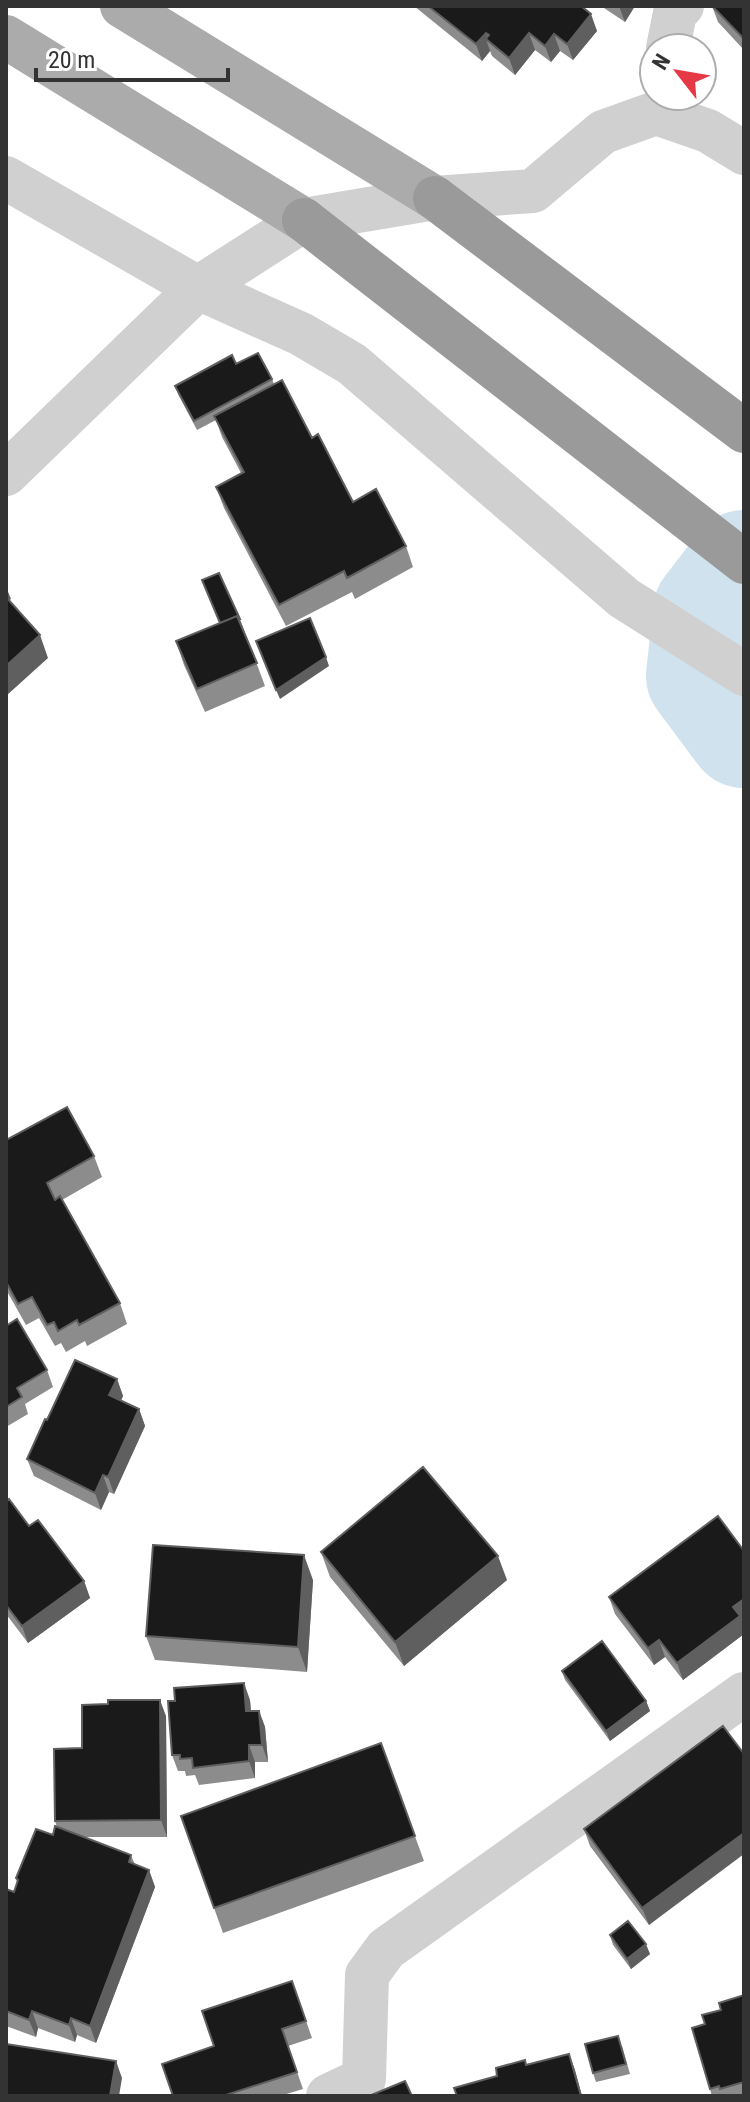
<svg xmlns="http://www.w3.org/2000/svg" width="750" height="2102" viewBox="0 0 750 2102" font-family="'Roboto Condensed',sans-serif">
<style>
.lines{fill:none;stroke-linecap:round;stroke-linejoin:round}
.river{stroke:#cfe2ee;stroke-width:114}
.minor{stroke:#d0d0d0;stroke-width:44}
.tertiary{stroke:#d0d0d0;stroke-width:44}
.primary{stroke:#ababab;stroke-width:44}
.motorway{stroke:#9a9a9a;stroke-width:44}
.wall{fill:#8c8c8c}
.shaded-wall{fill:#5f5f5f}
.building{fill:#1a1a1a;stroke:#5f5f5f;stroke-width:2}
</style>
<rect width="100%" height="100%" fill="#fff"/>
<g class="lines">
<path class="river" d="M744,567l-34,44 -7,65 41,55"/>
<path class="minor" d="M668,48l7,-35 7,-7
M6,178l192,110 103,46 51,30 272,234 120,76
M328,2096l36,-17 3,-104 19,-26 358,-255"/>
<path class="tertiary" d="M6,474l192,-186 106,-68 131,-22 98,-7 70,-59 53,-19 52,18 36,22"/>
<path class="primary" d="M122,6l313,192
M6,37l298,183"/>
<path class="motorway" d="M435,198l309,233
M304,220l440,342"/>
</g>
<path class="wall" d="M414,6h169l14,25 -24,29 -13,-9 -9,11 -16,-12 -20,25 -23,-19 -2,-5 -8,10z
M601,6h34l-10,16z
M712,6h32v44l-26,-28z
M236,364l36,15 2,5 38,54 41,64 53,44 7,21 -58,32 -3,-7 -66,34 -62,-118 -8,-21 25,-14 -19,-36 -6,-17 -19,10 -18,-34 -4,-10z
M240,619l25,67 -60,26 -21,-47 -8,-24z
M6,1140l88,16 8,21 -40,23 58,103 7,21 -40,22 -2,-5 -19,11 -5,-9 -6,3 -16,-28 -13,7 -18,-32 -2,1z
M6,1326l41,44 6,17 -28,17 3,10 -22,13z
M117,1379l6,17 -2,5 18,8 6,17 -31,68 -5,-2 -8,18 -67,-34 -7,-17 20,-39z
M6,1502l78,79 6,17 -62,45 -22,-29z
M744,1551v69l-2,2 2,5v7l-61,46 -18,-23 -11,8 -39,-51 -6,-17z
M321,1552l186,28 -103,86 -74,-89z
M313,1580l-6,92 -152,-12 -9,-24z
M562,1671l84,30 4,10 -40,30 -45,-61z
M250,1700l1,11h8l6,16 3,35h-13v16l-56,7 -4,-10 -9,1 -1,-5h-7l-6,-16 3,-54z
M166,1716l1,121h-82l46,18 4,10 14,5 6,17 -59,156 -19,-8 -2,7 -37,-14 -2,9 -30,-11v-137l8,3 3,-9 -1,-5 37,-43 4,-8 -2,-6 27,-73z
M381,1743l43,118 -201,72 -42,-117z
M744,1754l-95,171 -59,-79 -6,-17z
M610,1935l40,19 -19,15 -18,-24z
M292,1981l20,57 -24,8 15,43 -23,7h-107l41,-50z
M744,1995v101h-32l-2,-7 -5,-65 16,-14z
M622,2046l8,28 -34,8 -3,-9z"/>
<path class="shaded-wall" d="M619,6h16l-10,16z
M591,14l6,17 -24,29 -6,-16z
M486,33l3,8 -3,-2 4,12 -8,10 -6,-17z
M529,33l6,17 -20,25 -6,-17z
M554,34l6,17 -9,11 -6,-16z
M6,587l5,12 -5,4z
M40,635l8,23 -42,38v-30z
M326,657l3,9 -49,33 -4,-9z
M117,1379l6,17 -8,16 -6,-17z
M139,1409l6,17 -31,68 -6,-17z
M103,1475l6,17 -8,18 -6,-17z
M304,1555l9,25 -6,92 -9,-25z
M498,1556l9,24 -103,86 -9,-24z
M84,1581l6,17 -62,45 -6,-17z
M744,1599v21l-2,2 2,5v7l-61,46 -6,-17 56,-56z
M659,1640l6,17 -11,8 -6,-17z
M244,1683l6,17 2,28 -6,-17z
M160,1700l6,16 1,121 -6,-17z
M646,1701l4,10 -40,30 -4,-10z
M259,1711l6,16 3,35 -6,-17z
M249,1745l6,17v16l-6,-17z
M744,1833v21l-95,71 -7,-17z
M149,1870l6,17 -59,156 -6,-17z
M646,1944l4,10 -19,15 -4,-10z
M32,2011l6,17 -2,9 -7,-17z
M71,2018l6,17 -2,7 -6,-17z
M569,2054l6,16 7,26h-1z
M116,2061l6,17 -3,18h-9z"/>
<path class="building" d="M428,6h153l10,8 -24,30 -13,-10 -9,12 -16,-13 -20,25 -23,-19 3,-4 -3,-2 -10,11z
M712,6h32v33z
M258,353l14,26 -78,42 -19,-35 57,-31 4,9z
M282,380l30,58 6,-4 35,68 23,-13 30,57 -59,32 -3,-7 -65,34 -63,-118 28,-15 -30,-56z
M219,573l21,46h-1l-2,-3 -17,7 -18,-43z
M6,597l34,38 -34,31z
M237,616l20,47 -60,26 -21,-48z
M310,618l16,39 -50,33 -20,-49z
M67,1107l27,49 -47,27 8,17 5,-4 60,107 -41,22 -2,-5 -19,11 -4,-9 -7,3 -15,-28 -14,7 -12,-22v-142z
M17,1319l30,51 -30,18 5,9 -16,10v-81z
M75,1360l42,19 -8,16 30,14 -31,68 -5,-2 -8,18 -68,-34 18,-40 2,1z
M423,1467l75,89 -103,86 -74,-90z
M9,1499l20,27 9,-6 46,61 -62,45 -16,-21v-103z
M718,1516l26,35v48l-11,8 7,9 -63,47 -18,-23 -11,8 -39,-51z
M153,1545l151,10 -6,92 -152,-11z
M602,1641l44,60 -40,30 -44,-60z
M244,1683l2,28h13l3,34h-13v16l-56,7 -1,-10 -12,1v-4h-8l-4,-54h7l-1,-13z
M108,1700h52l1,120 -106,1 -1,-72 28,-1v-43l26,-1z
M723,1726l21,28v79l-102,75 -58,-79z
M381,1743l34,93 -201,72 -33,-92z
M55,1826l76,29 -2,7 20,8 -59,156 -19,-8 -2,7 -37,-14 -3,9 -23,-9v-122l8,3 4,-12 -2,-2 20,-49 17,6z
M628,1921l18,23 -19,15 -17,-24z
M292,1981l14,40 -24,8 15,43 -74,24h-50l-11,-32 52,-18 -12,-35z
M744,1995v87l-24,7 -1,-3 -9,3 -18,-61 13,-4 -3,-9 19,-5 -2,-7z
M618,2036l8,28 -33,9 -8,-29z
M6,2044l110,17 -6,35h-104z
M569,2054l12,42h-124l-3,-8 43,-12 -1,-8 29,-8 1,5z
M405,2081l7,15h-43z"/>
<rect width="750" height="2102" fill="none" stroke="#333333" stroke-width="16"/>
<g transform="translate(678 72) rotate(301)"><circle r="38" fill="#ffffff" stroke="#adadad" stroke-width="2"/>
<path d="M0-6L14 30L0 20L-14 30Z" fill="#e63946"/>
<text y="-12" font-size="22" font-weight="bold" text-anchor="middle" fill="#333333">N</text>
</g>
<path d="M36 68v12h192v-12" fill="none" stroke="#333333" stroke-width="4"/>
<text x="48" y="68" font-size="24" fill="#333333" stroke="#ffffff" stroke-width="6" paint-order="stroke">20 m</text>
</svg>
